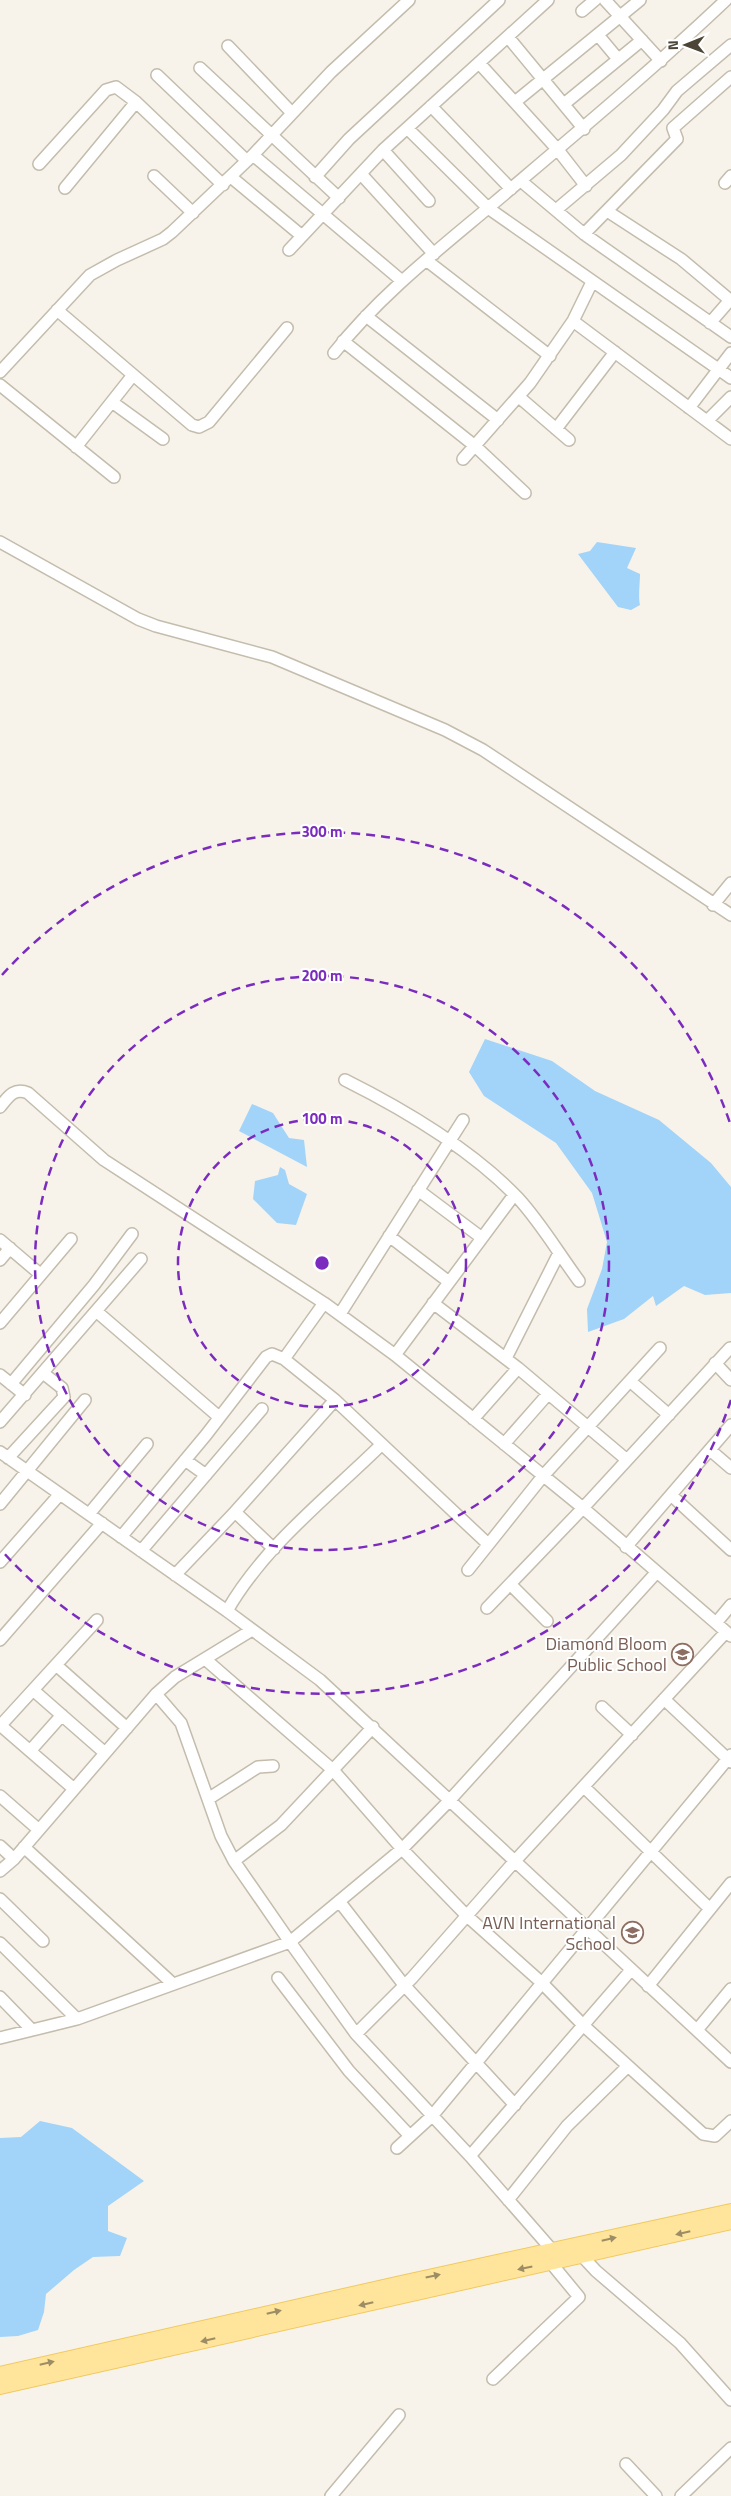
<svg xmlns="http://www.w3.org/2000/svg" width="731" height="2496" viewBox="0 0 731 2496" font-family="'Titillium Web',sans-serif">
<style>
.water{fill:#a2d3f9}
.lines{fill:none;stroke-linecap:round;stroke-linejoin:round}
.minor-casing{stroke:#c4bcac;stroke-width:14}
.major-casing{stroke:#f1c95e;stroke-width:16}
.minor{stroke:#fff;stroke-width:11}
.major{stroke:#ffe59c;stroke-width:14}
.oneway{fill:#9d8d64}
.ring{fill:none;stroke:#7b2cbf;stroke-width:2.5;stroke-dasharray:9 6}
.labels{text-anchor:middle;stroke-width:4;stroke-linejoin:round;paint-order:stroke}
.education-label{font-size:18px;fill:#785e54;stroke:#fff;text-anchor:end}
.centre{fill:#7b2cbf;stroke:#fff;stroke-width:2.5}
.ring-label{font-size:15px;text-anchor:middle;font-weight:bold;fill:#7b2cbf;stroke:#fff;stroke-width:4;stroke-linejoin:round;paint-order:stroke}
</style>
<rect width="100%" height="100%" fill="#f7f3eb"/>
<path class="water" d="M597,542l39,6 -9,20 13,6c0,9 -2,22 0,31l-9,5 -13,-3 -40,-53 12,-3z
M485,1039l67,22 43,30 64,29 52,43 20,24v106l-26,2 -21,-9 -28,20 -3,-10 -29,23 -36,13 -1,-23 15,-40 5,-27 -15,-49 -36,-50 -72,-47 -15,-24z
M252,1104l21,9 16,25 15,2 3,27 -68,-36z
M280,1167l5,3 4,14 18,10 -11,31 -19,-2 -24,-24 2,-18 23,-6z
M40,2121l32,7 72,53 -36,25v25l19,7 -7,18 -27,1 -19,13 -28,24 -2,18 -6,18 -20,6 -18,1v-199l21,-1z"/>
<g class="lines">
<defs>
<path id="minor" d="M605,0l56,61
M582,11l13,-11
M598,35l20,24
M508,37l76,92
M228,46l64,67
M479,63l79,87 28,36
M200,68l139,130
M157,75l90,86
M515,102l125,-102
M564,104l78,-64
M431,106l80,83
M407,128l81,80 243,170
M383,150l46,51
M253,155l149,126
M39,164l67,-74 10,-3 20,15 87,83
M361,174l73,80
M154,176l39,37
M231,177l71,59
M315,177l34,-38 150,-139
M521,181l63,53 147,103
M725,183l6,-7
M65,188l71,-86
M556,210l65,-55 42,-45 14,-19 54,-46
M607,211l74,48 50,42
M584,234l93,-95 -4,-11 58,-51
M289,250l94,-100 165,-150
M426,260l124,96
M57,310l135,115 7,2 10,-5 78,-94
M366,316l132,104
M573,321l158,118
M710,323l20,-23
M343,341l132,105 50,47
M334,353c46,-58 104,-103 160,-150 79,-67 157,-132 232,-203
M0,372l90,-97 27,-15 46,-21 9,-7 81,-77 78,-83 78,-72
M0,385l114,92
M519,397l50,43
M112,402l51,37
M689,408l42,-55
M707,421l24,-24
M556,429l59,-77
M76,447l57,-72
M463,459l67,-76 43,-62 19,-39
M0,542l138,77 18,7 116,31 173,73 38,20 248,165
M713,905l18,-22
M345,1080c60,30 126,69 173,118 23,25 41,56 61,83
M0,1107c8,-10 14,-20 28,-14l76,67 220,143 71,52 188,153 148,128
M418,1190l64,48
M389,1236l60,46
M0,1240l40,34
M0,1260l10,-12
M433,1303l85,65 109,92
M96,1311l123,106
M340,1314l123,-194
M0,1323l71,-84
M395,1355l119,-160
M506,1358l53,-105
M284,1359l40,-56
M715,1363l16,17
M0,1375l25,20
M630,1381l39,34
M11,1384l83,-99 38,-51
M473,1419l45,-51
M0,1422l141,-163
M504,1444l44,-50
M710,1450l21,18
M0,1452l227,159 93,69 411,382
M8,1458l56,-61 -2,-9 -19,-15
M185,1460l21,15
M671,1495l60,55
M0,1504l85,-104
M235,1512l39,37
M89,1514l58,-70
M121,1537l85,-102 60,-78 6,-3 12,5 51,41 153,144
M626,1547l105,-122
M141,1551l121,-142
M0,1562l60,-68
M468,1570l75,-94 117,-128
M175,1575l60,-63 100,-112
M510,1584l37,37
M487,1608l96,-100 147,-160
M227,1611c37,-65 101,-114 154,-166
M716,1623l15,-18
M0,1640l102,-117
M205,1659l128,111 69,79 65,67 75,67 42,43 119,108 12,2 16,-15
M56,1665l71,63
M33,1690l72,63
M156,1694l25,29 40,113 13,25 56,81 66,92 114,122 83,95
M664,1699l67,63
M602,1707l30,28
M0,1725l74,64
M0,1726l97,-106
M30,1751l32,-36
M584,1787l126,122
M0,1796l39,34
M208,1799l50,-32 15,-1
M0,1846l14,13
M24,1847l149,137
M234,1861l47,-36 92,-98
M0,1871l14,-12 142,-165 19,-17 77,-47
M0,1899l43,42
M339,1901l65,84 111,120
M0,1943l77,76
M278,1978l71,93 61,65
M648,1986l83,-103
M0,1997l32,33
M697,2030l34,-41
M356,2034l56,-56 102,-116 212,-230
M0,2038l77,-19 213,-77 112,-93 47,-48 207,-228
M397,2148l35,-32 299,-361
M470,2156l161,-186
M508,2200l59,-74 61,-60
M583,2257l13,14 84,72 51,57
M493,2379l86,-82 -28,-34
M626,2464l30,32
M331,2496l68,-81
M681,2496l50,-48"/>
<path id="major" d="M0,2374l401,-91 330,-72
M0,2387l731,-165"/>
</defs>
<use href="#minor" class="minor-casing"/>
<use href="#major" class="major-casing"/>
<use href="#minor" class="minor"/>
<use href="#major" class="major"/>
</g>
<defs><path id="oneway-solid" d="M-6-.8H1V-3.2L6.5 0L1 3.2V.8H-6Z" transform="scale(1.25)"/></defs>
<g class="oneway">
<use href="#oneway-solid" transform="translate(683 2233) rotate(167)"/>
<use href="#oneway-solid" transform="translate(609 2239) rotate(-13)"/>
<use href="#oneway-solid" transform="translate(525 2268) rotate(168)"/>
<use href="#oneway-solid" transform="translate(433 2276) rotate(-12)"/>
<use href="#oneway-solid" transform="translate(366 2304) rotate(167)"/>
<use href="#oneway-solid" transform="translate(274 2312) rotate(-13)"/>
<use href="#oneway-solid" transform="translate(208 2340) rotate(167)"/>
<use href="#oneway-solid" transform="translate(47 2363) rotate(-13)"/>
</g>
<g class="ring">
<circle cx="322" cy="1263" r="144"/>
<circle cx="322" cy="1263" r="287"/>
<path d="M731 1400A431 431 0 0 1 2 1551M2 975A431 431 0 0 1 731 1126"/>
</g>
<defs>
<symbol id="school-ring" viewBox="-11 -11 22 22"><circle r="9.5" fill="#fff" stroke="#8d6e63" stroke-width="1.5"/><path d="M0-5L7-2L0 1L-7-2ZM-4 1L0 2.5L4 1V4Q0 6-4 4Z" fill="#8d6e63"/></symbol>
</defs>
<g fill-rule="evenodd">
<use href="#school-ring" x="670" y="1642" width="25" height="25"/>
<use href="#school-ring" x="620" y="1920" width="25" height="25"/>
</g>
<g class="labels">
<g class="education-label">
<text x="667" y="1650">Diamond Bloom<tspan x="667" dy="21">Public School</tspan></text>
<text x="616" y="1929">AVN International<tspan x="616" dy="21">School</tspan></text>
</g>
</g>
<circle cx="322" cy="1263" r="8" class="centre"/>
<g class="ring-label">
<text x="322" y="837">300 m</text>
<text x="322" y="981">200 m</text>
<text x="322" y="1124">100 m</text>
</g>
<g transform="translate(686 45) rotate(269)" stroke="#ffffff" stroke-width="4" paint-order="stroke">
<path d="M0-4L9 19L0 12L-9 19Z" fill="#4c4537"/>
<text y="-8" font-size="14" font-weight="bold" text-anchor="middle" fill="#4c4537">N</text>
</g>
</svg>
